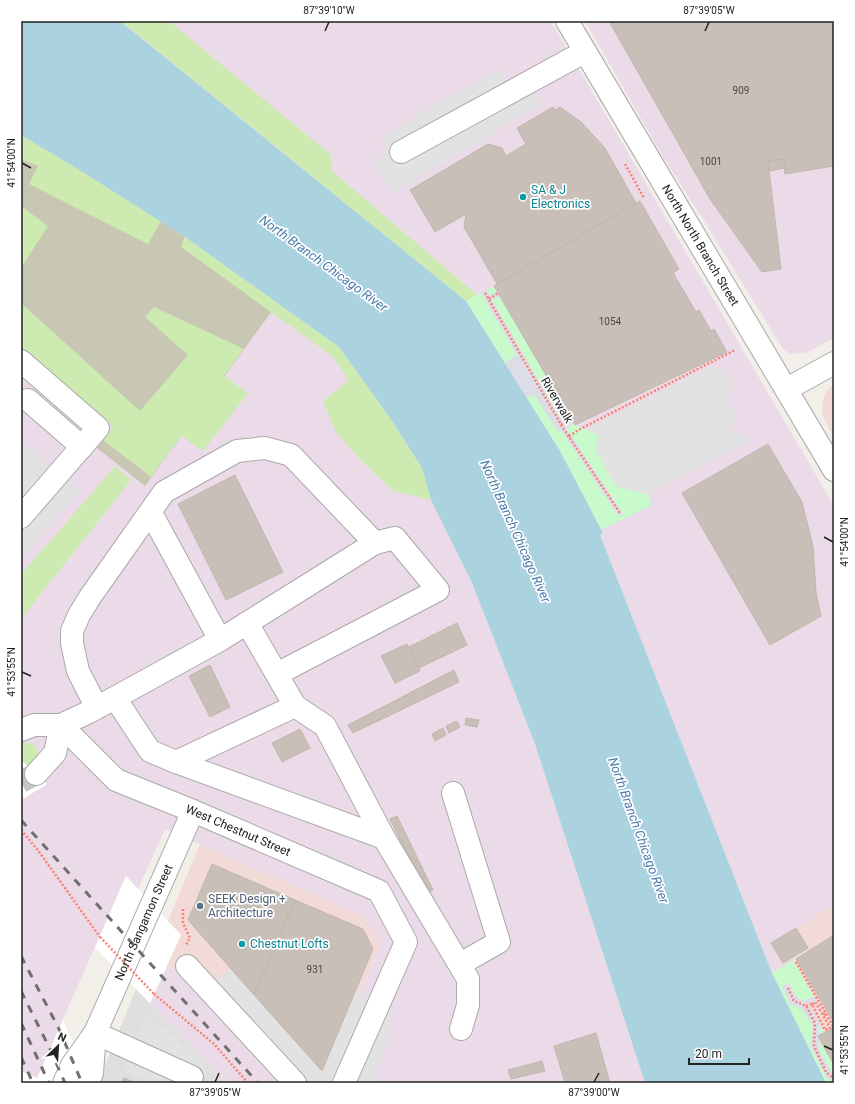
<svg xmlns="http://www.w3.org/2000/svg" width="855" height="1104" viewBox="0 0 855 1104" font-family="Roboto,sans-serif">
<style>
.residential{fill:#e0dfdf}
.commercial{fill:#f2dad9}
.industrial{fill:#ebdbe8}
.construction{fill:#c7c7b4}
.grass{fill:#cdebb0}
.park{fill:#c8facc}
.parking{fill:#e2e2e2}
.plaza{fill:#dddde8}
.water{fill:#aad3df}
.pier{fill:#fff}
.building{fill:#c7bfb8;stroke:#c4b6ab}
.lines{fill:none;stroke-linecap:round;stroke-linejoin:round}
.minor-tunnel{stroke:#c8c6c1;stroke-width:22;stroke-dasharray:22 11;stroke-linecap:butt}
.minor-casing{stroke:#a9a9a9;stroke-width:24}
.path{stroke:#fa8072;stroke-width:2.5;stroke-dasharray:2 2;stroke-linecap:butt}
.minor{stroke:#fff;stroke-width:22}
.rail{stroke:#707070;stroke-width:3;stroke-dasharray:8 8;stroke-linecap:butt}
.path-bridge{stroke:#fa8072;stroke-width:2.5;stroke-dasharray:2 2;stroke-linecap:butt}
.ticks{fill:none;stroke:#222;stroke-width:1.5}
.culture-dot{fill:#0f9aa8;stroke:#fff;stroke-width:1.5}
.service-dot{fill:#5c6f8a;stroke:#fff;stroke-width:1.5}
.labels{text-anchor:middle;stroke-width:3.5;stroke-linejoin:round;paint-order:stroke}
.number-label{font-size:10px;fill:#4b4948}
.culture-label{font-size:12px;fill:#0d838f;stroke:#fff;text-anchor:start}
.street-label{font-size:12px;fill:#222;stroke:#fff}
.service-label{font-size:12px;fill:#4e5e75;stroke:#fff;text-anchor:start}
.water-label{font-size:13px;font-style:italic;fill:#4a7aab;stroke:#fff}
.neatline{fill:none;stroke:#222;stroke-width:1.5}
.ticks-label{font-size:10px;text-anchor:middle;fill:#222}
</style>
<rect width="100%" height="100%" fill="#f2efe9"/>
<path class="residential" d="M136,989l28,29 63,65h-129z"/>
<path class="commercial" d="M834,384v53l-9,-16 -3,-8v-9l2,-8 5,-8z
M200,844l165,73 17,27 -63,139h-41l-110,-120 13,-28 -13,-14z
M834,905v178h-8l-54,-110 36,-25 -12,-20z"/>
<path class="industrial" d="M120,21h431l283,485v399l-38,23 13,22 -37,23 -172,-438 3,-2 -43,-82 -94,-150z
M585,21h249v317l-28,15 -9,1 -8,-1 -6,-4 -80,-130 -39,-60z
M21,135l164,102 154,110 83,121 9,32 41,83 63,161 110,339h-326l63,-139 -17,-27 -200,-88 -27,60 -12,-13 -89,202 -16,-7z
M168,963l110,120h-51l-77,-80z"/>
<path class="construction" d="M21,135l57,34 107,68 -4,10 91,64 -127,175 -48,-38 16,-22 -92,-79z"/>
<path class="grass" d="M121,21h48l162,134 1,16 145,124 -11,6z
M21,135l57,34 83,52 -13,23 -119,-60 9,-18 -17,-7z
M21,206l27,20 -27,42z
M185,237l154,110 51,71 32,50 9,32 -37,-9 -34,-31 -24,-28 -13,-31 26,-21 -17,-24 -151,-109z
M21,303l119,108 48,-56 -43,-38 9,-10 90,42 -20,27 24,17 -45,58 -22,-15 -30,41 -48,-37 10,-14 -92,-79z
M115,466l16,14 -110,139v-44z
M24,742l11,3c5,10 1,16 -4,24l-10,-9v-17z"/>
<path class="park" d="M494,286l81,139 24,10 16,51 33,9 4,10 -51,25 -41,-79 -94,-150z
M793,960l25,43 -7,4 13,26 -6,4 16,28v18h-8l-54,-110z"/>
<path class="parking" d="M499,69l14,22 17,-10 12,23 -149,89 -19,-32 14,-9 -8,-15z
M711,366l23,13 -7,27 10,3 -6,21 23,9 -106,56 -33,-9 -19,-36 3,-15 -12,-5z
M21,441l59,49 -59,69z
M187,966l28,16 15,-14 92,103 35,-82 36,16 -7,41 -13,37h-95l-99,-108z
M148,1014l60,55 -6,14h-51l-27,-12z"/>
<path class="plaza" d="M486,290l4,5 7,-3 1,1 2,3 -8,4 69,119 9,-5 4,9 -8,5 57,86 -4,3 -58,-87 -3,2 -24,-38 -7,4 -22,-35 12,-8 -36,-62z
M789,983l7,13 8,5 10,-5 4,7 -7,4 8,15v27l12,23 3,2v9l-8,-6 -16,-32 3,-18 -11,-18 -12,-5 -8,-18z"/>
<path class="water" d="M21,21h99l346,280 94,150 43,82 -3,2 172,438 54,110h-181l-110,-339 -63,-161 -41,-83 -9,-32 -32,-50 -51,-71 -154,-110 -107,-68 -57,-34z"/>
<path class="pier" d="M21,760l26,24 -26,16z
M126,876l55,59 -31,68 -55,-55z
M63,1020l28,63h-70v-12l16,7z"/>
<path class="building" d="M609,21h225v145l-49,8 -1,-15 -16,2 13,108 -19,3 -52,-73z
M553,107l2,3 5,-3 21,15 24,26 31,55 -139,81 -33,-57 2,-13 -31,18 -25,-42 78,-46 14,4 4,8 20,-12 -9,-16z
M784,159l1,9 -16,3 -1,-10z
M640,201l39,68 -6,4 23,39 3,-2 12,21 3,-2 13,23 -152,73 -81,-139z
M768,444l34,58 11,44 3,46 5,24 -51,29 -88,-152z
M235,475l48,97 -57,28 -48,-96z
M457,623l10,22 -48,23 -10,-21z
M407,644l13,27 -25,12 -14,-27z
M210,665l20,42 -20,10 -21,-41z
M454,670l5,12 -106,51 -5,-8z
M466,718l13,2 -2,7 -12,-2z
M457,721l3,6 -11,6 -3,-7z
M443,728l3,7 -11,6 -3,-7z
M300,729l10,19 -28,14 -10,-19z
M397,816l36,74 -7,4 -36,-75z
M212,864l83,36 -41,95 -66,-75z
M295,900l68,29 10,20 -51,122 -68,-76z
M796,928l12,20 -25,15 -12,-20z
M834,935v88l-38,-64z
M833,1028h1v37l-16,-29z
M596,1033l14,50h-45l-11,-37z
M542,1061l3,10 -34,8 -3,-9z
M124,1078l12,5h-15z"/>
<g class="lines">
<path class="minor-tunnel" d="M21,782l15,-8"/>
<defs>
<g id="minor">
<path id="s1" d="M567,21l267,449"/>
<path d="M401,152l183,-100"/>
<path d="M21,361l77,67 -77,89"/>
<path d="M787,389l47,-26"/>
<path d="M28,400l54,47"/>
<path d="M151,513l69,127"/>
<path d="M277,674l161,-84 -43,-52 -20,5"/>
<path d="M115,698l35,53 26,11 119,-56 -48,-83"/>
<path d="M295,706l30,20 59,112"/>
<path id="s2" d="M61,725l55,55 77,31 186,80 27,51 -62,141"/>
<path d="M21,730l13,-5h27l28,-13 131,-72 155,-97 -84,-88 -26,-7 -28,3 -73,41 -74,105 -11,18 -7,16v12l6,28 19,37"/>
<path d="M176,762l208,76 84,141v26l-7,24"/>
<path d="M36,774l19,-21 6,-28"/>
<path d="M453,793l46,149 -39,22"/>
<path d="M187,966l108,117"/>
<path d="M95,1033l97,44"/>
<path id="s3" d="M64,1083l8,-18 23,-32 98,-222"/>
<path d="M88,1083l4,-10 3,-40"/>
</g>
</defs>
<use href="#minor" class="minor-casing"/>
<path class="path" d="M625,164l19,34
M485,293l78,135 57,85
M489,299l9,-6
M561,425l11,-7
M569,436l13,-8 153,-78
M21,830l16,19 63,88
M183,909v14l7,15 -4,7
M796,962l37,64
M788,988l6,13 12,5 9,17 -1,23 12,26 8,7
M154,994l60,50 34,39
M812,1004l3,-2 8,13
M806,1006l6,-2 13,26 5,-2 -7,-13 3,-2"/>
<use href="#minor" class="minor"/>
<path class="rail" d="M21,820l237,263
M21,956l38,73 23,54
M21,991l29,58 15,34
M21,1023l28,60
M21,1057l12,26"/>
<path class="path-bridge" d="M100,937l54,57"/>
</g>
<path class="ticks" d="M325,31l4,-9M705,31l4,-9M22,163l9,5M824,537l9,5M22,672l9,4M824,1046l9,4M215,1082l4,-9M594,1082l5,-9"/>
<g class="culture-dot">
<circle cx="523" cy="197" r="4"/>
<circle cx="242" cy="944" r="4"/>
</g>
<circle class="service-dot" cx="200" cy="906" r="4"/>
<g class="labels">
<g class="number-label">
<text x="741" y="94">909</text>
<text x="711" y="165">1001</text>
<text x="610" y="325">1054</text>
<text x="315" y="973">931</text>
</g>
<g class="culture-label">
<text x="531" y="194">SA &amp; J<tspan x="531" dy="14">Electronics</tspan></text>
<text x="250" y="948">Chestnut Lofts</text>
</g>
<g class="street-label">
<text dy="4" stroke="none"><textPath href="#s1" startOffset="261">North North Branch Street</textPath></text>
<text transform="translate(557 400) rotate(59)" y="4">Riverwalk</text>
<text dy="4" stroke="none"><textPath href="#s2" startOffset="210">West Chestnut Street</textPath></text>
<text dy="4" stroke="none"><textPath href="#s3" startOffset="180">North Sangamon Street</textPath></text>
</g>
<g class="service-label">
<text x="208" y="903">SEEK Design +<tspan x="208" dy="14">Architecture</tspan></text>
</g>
<g class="water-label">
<text transform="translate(324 263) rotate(36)" y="5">North Branch Chicago River</text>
<text transform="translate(516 531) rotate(66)" y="5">North Branch Chicago River</text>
<text transform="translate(639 830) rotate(70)" y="5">North Branch Chicago River</text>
</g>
</g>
<rect width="855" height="1104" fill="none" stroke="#ffffff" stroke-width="44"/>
<g transform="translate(58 1046) rotate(25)" stroke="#ffffff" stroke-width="3" paint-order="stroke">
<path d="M0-3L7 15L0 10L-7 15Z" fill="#222222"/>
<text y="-6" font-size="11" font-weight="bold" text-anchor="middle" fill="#222222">N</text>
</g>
<path d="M689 1058v6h60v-6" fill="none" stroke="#222222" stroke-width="2"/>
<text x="695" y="1058" font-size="12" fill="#222222" stroke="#ffffff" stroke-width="3" paint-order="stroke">20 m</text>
<rect x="22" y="22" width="811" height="1060" class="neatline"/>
<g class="ticks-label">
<text x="329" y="14">87°39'10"W</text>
<text x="709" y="14">87°39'05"W</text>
<text transform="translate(11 163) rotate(-90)" y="4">41°54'00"N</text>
<text transform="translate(844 542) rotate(-90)" y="4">41°54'00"N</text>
<text transform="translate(11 672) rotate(-90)" y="4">41°53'55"N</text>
<text transform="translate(844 1050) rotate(-90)" y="4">41°53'55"N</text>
<text x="215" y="1096">87°39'05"W</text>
<text x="594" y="1096">87°39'00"W</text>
</g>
</svg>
